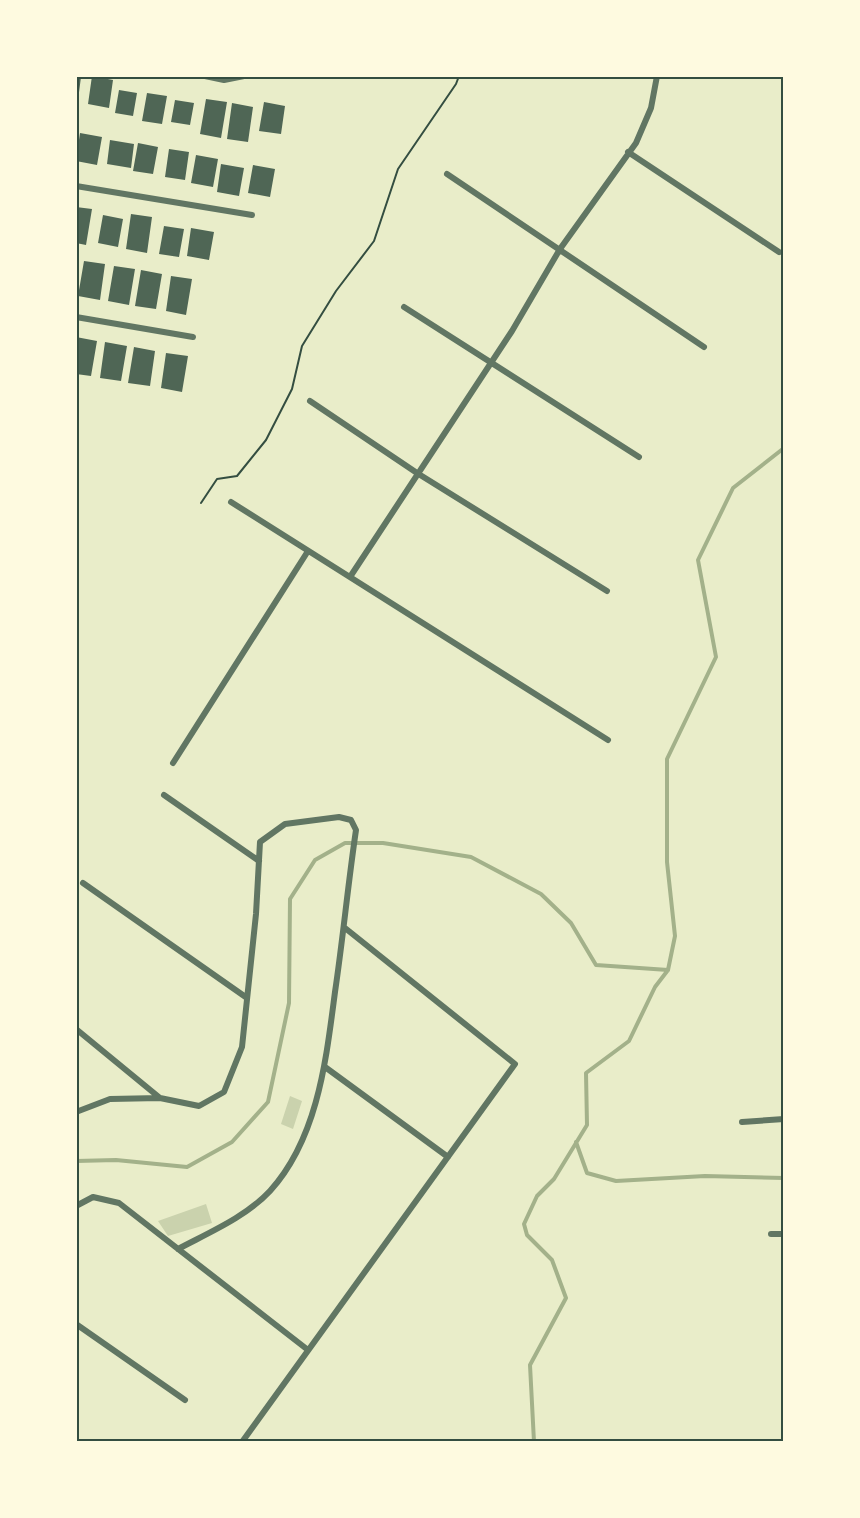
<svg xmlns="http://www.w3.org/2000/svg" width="860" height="1518" viewBox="0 0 860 1518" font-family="Commissioner,sans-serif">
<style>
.green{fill:#cad2ad}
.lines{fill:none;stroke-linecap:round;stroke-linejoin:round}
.stream{stroke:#a3b18a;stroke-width:4}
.building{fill:#4f6655}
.path{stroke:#344e41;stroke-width:2}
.minor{stroke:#617663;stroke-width:6}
.neatline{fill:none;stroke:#344e41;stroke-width:2}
</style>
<rect width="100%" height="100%" fill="#e9edc9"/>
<path class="green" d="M290,1096l12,5 -9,28 -12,-5z
M206,1204l6,19 -44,13 -10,-15z"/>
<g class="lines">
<path class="stream" d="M576,1142l11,31 29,8 89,-5 79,2
M76,1161l40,-1 71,7 45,-25 36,-40 21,-99 1,-104 25,-39 30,-17h38l88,14 70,37 30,29 25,42 72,5
M534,1442l-4,-77 36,-67 -14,-38 -25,-25 -3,-11 13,-28 17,-17 33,-54 -1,-52 43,-32 26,-54 13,-17 7,-34 -8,-74v-103l49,-102 -18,-97 35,-72 51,-40"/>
</g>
<path class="building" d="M76,76l5,1 -3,23 -2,-1z
M92,76l21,4 -4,28 -21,-4z
M119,90l18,3 -4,23 -18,-3z
M147,93l20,3 -5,28 -20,-3z
M206,99l21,3 -6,36 -21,-4z
M175,100l19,3 -4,22 -19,-3z
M264,102l21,4 -4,28 -22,-3z
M232,103l21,4 -5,35 -21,-3z
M80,133l22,4 -5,28 -21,-4z
M110,140l24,4 -3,24 -24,-4z
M138,143l20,4 -5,27 -20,-3z
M169,149l20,3 -4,28 -20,-3z
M196,155l22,4 -5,28 -22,-4z
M221,164l23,4 -5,28 -22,-4z
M253,165l22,4 -5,28 -22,-4z
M76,207l16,2 -6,36 -10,-2z
M131,214l21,3 -5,36 -21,-4z
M103,215l20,4 -5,28 -20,-4z
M164,226l20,3 -5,28 -20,-3z
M191,228l23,4 -5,28 -22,-4z
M84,261l21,3 -5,36 -22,-4z
M114,266l21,3 -6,36 -21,-4z
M141,270l21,4 -6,35 -21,-3z
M171,276l21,3 -6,36 -20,-4z
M76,337l21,4 -6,35 -15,-2z
M105,342l22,4 -6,35 -21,-3z
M134,347l21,4 -5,35 -22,-3z
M166,353l22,3 -6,36 -21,-4z"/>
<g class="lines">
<path class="path" d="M201,503l16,-24 20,-3 29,-36 26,-51 10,-43 34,-55 38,-50 24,-72 58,-85 3,-8"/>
<path class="minor" d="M205,76l19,4 20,-4
M692,76h14
M628,152l151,100
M447,174l257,173
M76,186l176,29
M404,307l235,150
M76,317l117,20
M310,401l107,72 190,118
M231,502l377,238
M350,577l162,-246 48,-82 76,-106 15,-35 6,-32
M173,763l135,-212
M164,795l95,66
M83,883l164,115
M76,1029l84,69
M325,1067l123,90
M76,1112l34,-13 50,-1 39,8 25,-14 18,-45 14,-133 4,-72 25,-18 54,-7 12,3 5,10c-8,54 -13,108 -21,162 -9,68 -17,146 -65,199 -24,26 -62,42 -92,58
M742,1122l42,-3
M76,1206l17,-9 26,6 189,147
M771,1234h13
M76,1324l109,76
M242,1442l273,-378 -170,-136"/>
</g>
<rect width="860" height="1518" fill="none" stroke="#fefae0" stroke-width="156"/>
<rect x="78" y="78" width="704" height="1362" class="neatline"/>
</svg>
